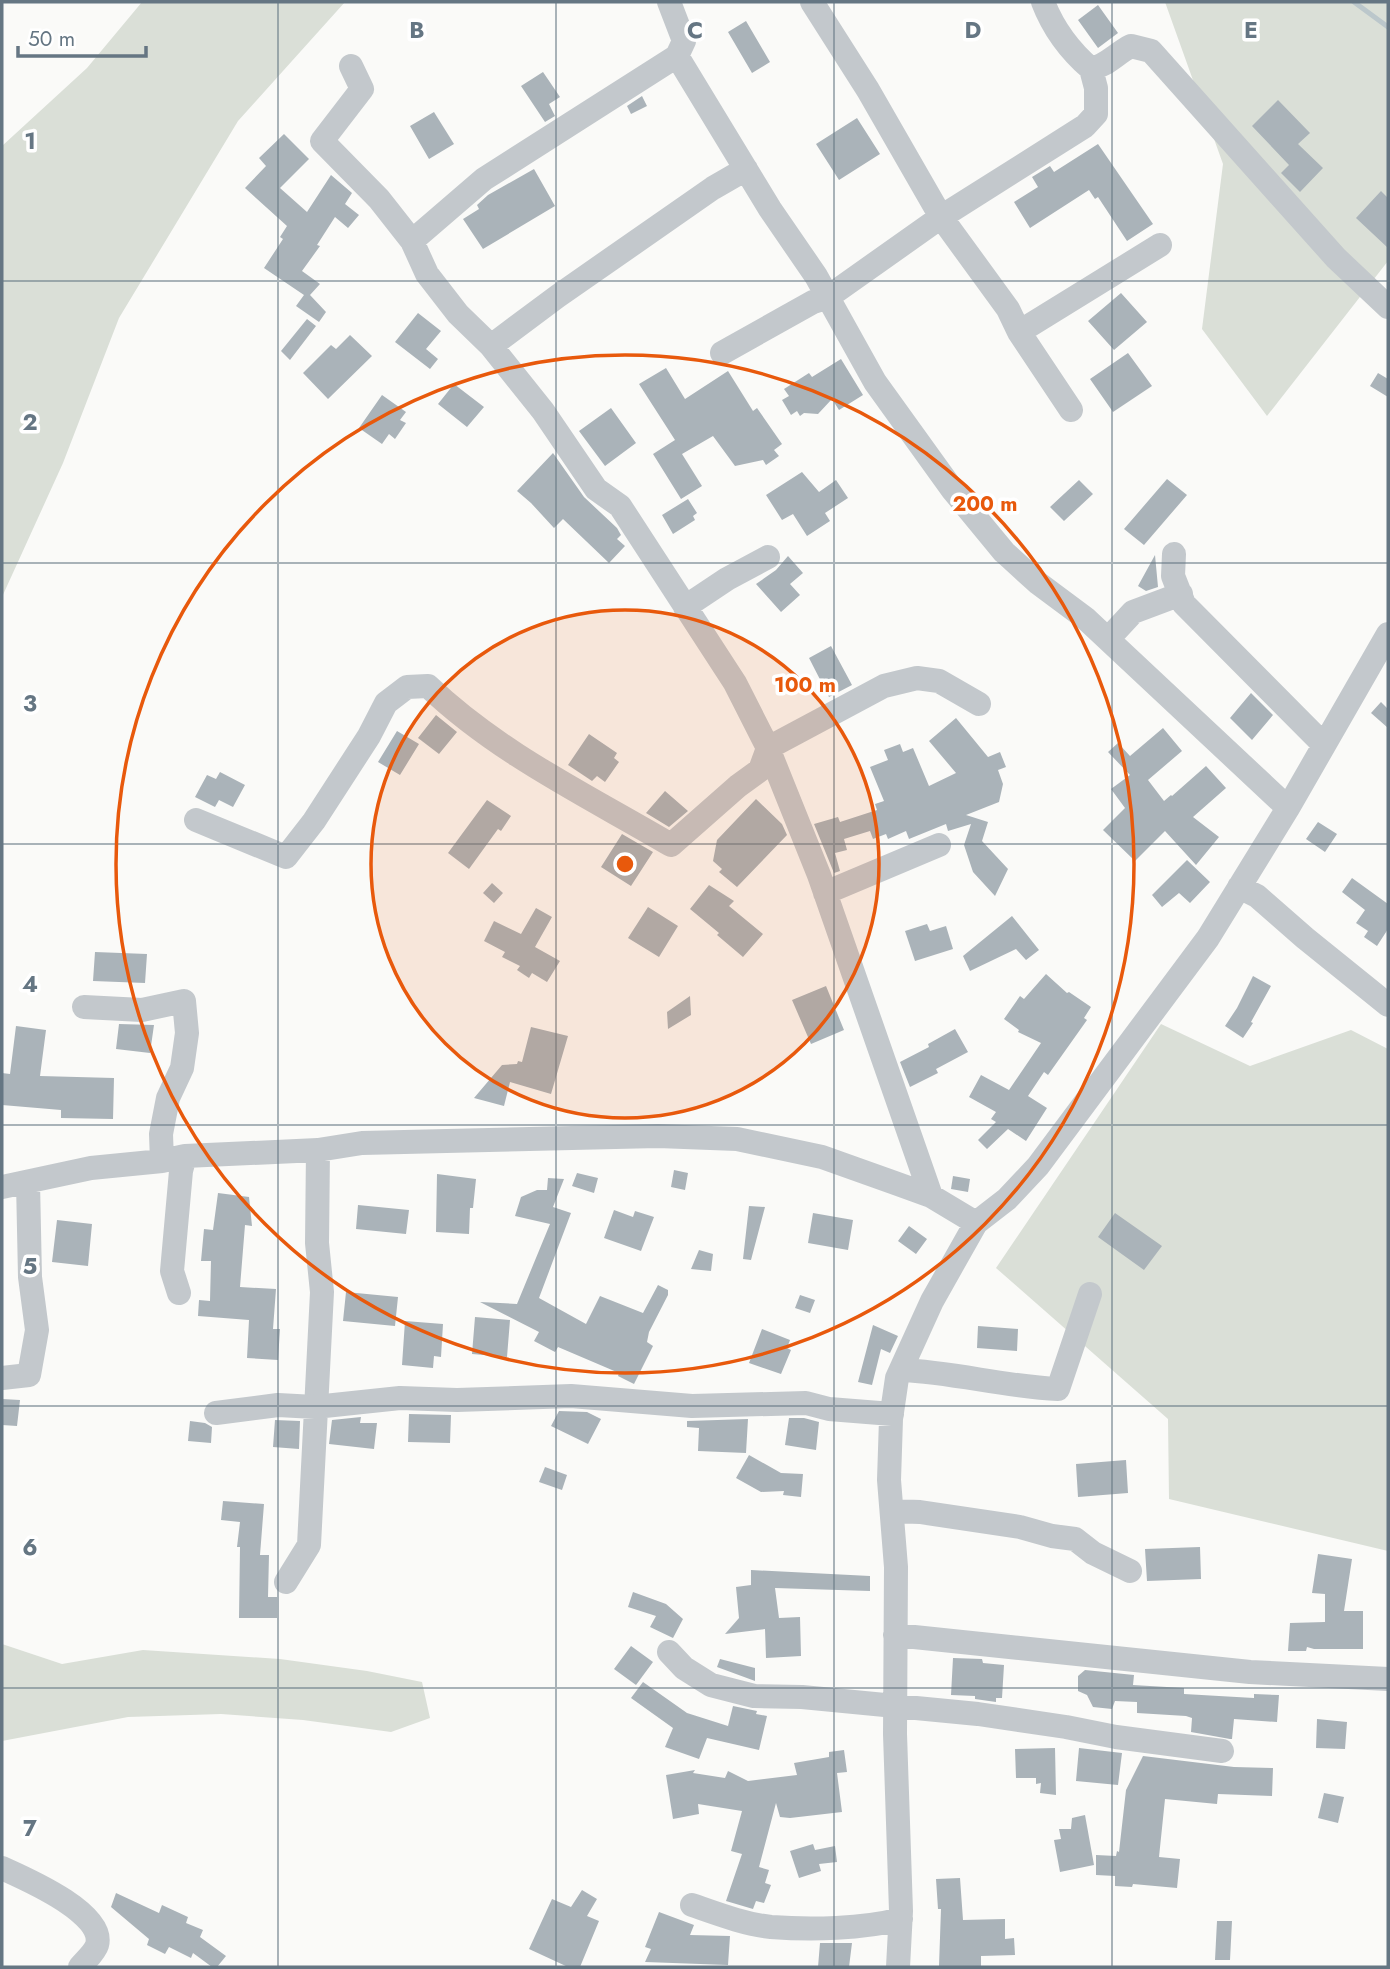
<svg xmlns="http://www.w3.org/2000/svg" width="1390" height="1969" viewBox="0 0 1390 1969" font-family="Jost,sans-serif">
<style>
.green{fill:#dadfd7}
.lines{fill:none;stroke-linecap:round;stroke-linejoin:round}
.stream{stroke:#bbc7cb;stroke-width:5}
.building{fill:#aab3b9}
.minor{stroke:#c3c8cc;stroke-width:24}
.grid{fill:none;stroke:#657683;stroke-width:2;stroke-opacity:0.55}
.ring{fill:none;stroke:#e8590c;stroke-width:3.5}
.grid-label{font-size:23px;text-anchor:middle;font-weight:bold;fill:#657683;stroke:#fff;stroke-width:7;stroke-linejoin:round;paint-order:stroke}
.centre{fill:#e8590c;stroke:#fff;stroke-width:3.5}
.ring-label{font-size:21px;text-anchor:middle;font-weight:bold;fill:#e8590c;stroke:#fff;stroke-width:7;stroke-linejoin:round;paint-order:stroke}
</style>
<rect width="100%" height="100%" fill="#fafaf8"/>
<path class="green" d="M142,2h203l-107,119 -119,197 -56,145 -61,134v-451l85,-78z
M1165,2h223v259l-121,155 -65,-87 21,-165z
M1161,1024l89,42 101,-36 37,19v502l-219,-52 -1,-80 -172,-151z
M2,1644l60,20 81,-14 137,9 87,12 55,11 8,36 -39,14 -88,-12 -82,-6 -93,3 -126,24z"/>
<g class="lines">
<path class="stream" d="M1354,2l34,25"/>
</g>
<path class="building" d="M1098,5l20,28 -20,15 -20,-28z
M746,21l24,41 -18,11 -24,-41z
M543,72l17,25 -11,7 6,12 -10,6 -24,-36z
M642,96l5,10 -16,8 -4,-8z
M1278,100l32,33 -12,11 25,24 -23,24 -19,-19 8,-8 -37,-39z
M434,112l20,32 -25,15 -19,-33z
M857,118l23,36 -41,26 -23,-36z
M284,134l25,25 -29,29 27,24 24,-37 21,18 -7,11 14,11 -11,13 -13,-11 -18,28 3,1 -18,25 18,13 -10,11 16,17 -7,10 -23,-16 8,-11 -40,-27 19,-29 -3,-2 7,-11 -42,-38 21,-22 -7,-8z
M1098,144l55,80 -26,17 -29,-44 -3,2 -6,-9 -59,38 -16,-26 24,-15 -6,-10 18,-11 4,6z
M534,169l21,37 -72,43 -20,-30 16,-10 -2,-4 11,-10z
M1381,191l7,7v50l-32,-30z
M1121,293l26,29 -33,28 -26,-29z
M418,313l23,18 -15,18 12,10 -8,10 -35,-27z
M307,319l9,7 -26,34 -9,-9z
M350,335l22,21 -44,43 -25,-26 28,-28 5,4z
M1128,353l24,33 -39,26 -23,-33z
M841,359l22,36 -24,15 -7,-11 -14,15 -14,-1 -4,3 -3,-5 -6,4 -9,-15 7,-4 -5,-7 25,-16 3,4z
M666,368l19,31 43,-28 25,40 4,-3 25,36 -8,6 5,6 -13,9 -3,-5 -28,6 -22,-30 -31,18 20,32 -21,13 -28,-45 22,-14 -36,-56z
M1378,373l10,6v18l-18,-11z
M454,384l30,23 -17,20 -29,-23z
M382,395l24,17 -6,8 6,3 -11,16 -6,-5 -7,10 -23,-16z
M611,408l25,35 -31,23 -26,-35z
M553,453l31,44 33,31 4,7 -4,4 8,7 -16,17 -46,-44 -9,9 -23,-25 -14,-12z
M802,472l17,20 17,-12 12,18 -23,15 5,8 -23,15 -14,-22 -11,6 -16,-25z
M1167,479l20,16 -43,50 -20,-16z
M1079,480l14,14 -29,27 -14,-14z
M688,499l9,14 -4,3 2,4 -22,14 -11,-19z
M1155,555l3,32 -12,4 -8,-5z
M788,556l15,17 -13,11 10,11 -19,17 -25,-28 20,-14z
M831,646l21,39 -23,12 -20,-39z
M1251,693l22,22 -21,25 -22,-22z
M1381,702l7,7v19l-17,-15z
M436,715l21,17 -18,22 -21,-16z
M956,718l32,39 12,-5 6,15 -8,3 5,14 -4,18 -33,13 22,7 -6,19 26,28 -13,27 -22,-24 -9,-27 7,-21 -23,7 -2,-7 -37,15 -3,-8 -18,8 -2,-5 -13,5 -3,-8 -26,8 3,11 -12,3 5,18 -6,2 -20,-49 24,-7 2,5 37,-12 -2,-6 9,-3 -14,-34 18,-7 -4,-10 16,-6 3,8 10,-4 16,38 27,-13 -27,-32z
M1163,728l19,23 -34,29 16,21 7,-6 1,1 34,-30 20,22 -33,29 26,20 -23,28 -31,-34 -30,30 -32,-31 22,-22 -14,-19 19,-14 -22,-23 10,-9 12,13z
M397,731l22,13 -19,31 -22,-13z
M589,734l28,19 -3,5 5,4 -14,20 -8,-6 -5,5 -24,-16z
M220,772l25,13 -12,22 -14,-7 -4,7 -20,-10 12,-22 9,4z
M665,791l23,20 -19,16 -23,-14z
M756,799l26,25 5,11 -50,52 -18,-15 3,-3 -9,-8 4,-21z
M487,800l24,16 -10,15 -3,-2 -29,40 -21,-16z
M1318,822l19,12 -12,18 -19,-13z
M622,834l31,18 -22,34 -30,-19z
M1187,860l23,22 -20,21 -11,-10 -17,14 -10,-12z
M1352,878l36,26v25l-11,17 -13,-9 4,-6 -12,-8 9,-13 -23,-18z
M492,883l11,10 -9,10 -11,-10z
M709,885l25,16 -5,5 34,28 -20,23 -26,-22 2,-2 -29,-24z
M648,907l30,19 -19,31 -31,-19z
M536,908l16,9 -17,30 25,14 -13,21 -15,-9 -3,5 -12,-8 3,-4 -18,-9 3,-5 -21,-11 10,-20 27,13z
M1012,916l27,34 -13,10 -10,-11 -46,22 -7,-15z
M927,924l3,7 16,-5 7,23 -38,12 -10,-30z
M95,952l52,2 -2,29 -52,-2z
M1046,974l21,19 2,-1 22,15 -7,11 3,2 -39,55 -4,-3 -16,24 19,12 -21,33 -18,-12 -21,20 -9,-9 18,-18 -5,-3 5,-7 -27,-15 12,-22 28,15 32,-47 -23,-11 1,-2 -15,-11 16,-23 4,3z
M1253,976l18,10 -20,36 2,1 -10,15 -18,-12 12,-18z
M826,986l18,44 -33,14 -19,-44z
M690,996l1,19 -23,14 -1,-17z
M119,1024l35,1 -4,28 -34,-4z
M16,1026l30,4 -6,46 74,2 -1,41 -52,-1v-8l-59,-5v-32l8,1z
M531,1027l37,9 -17,58 -41,-12 -6,24 -30,-8 28,-33 15,-1 1,-3 4,1z
M955,1029l13,23 -32,17 2,4 -28,14 -10,-25 29,-15 -1,-3z
M674,1170l14,3 -3,17 -14,-3z
M577,1173l21,5 -4,15 -22,-7z
M437,1174l39,5 -3,29h-3l-1,26 -33,-2z
M953,1176l17,3 -2,13 -17,-3z
M548,1178l16,1 -11,28 18,6 -32,85 47,26 14,-28 43,17 15,-28 10,5v5l-19,37 -2,10 6,4 -19,38 -16,-8 1,-3 -61,-26 -3,5 -21,-11 5,-9 -59,-30 37,2 33,-80 -35,-8 6,-19 16,-7h10z
M218,1193l31,4 3,29 -7,-1 -5,62 36,2 -3,40h7l-2,31 -31,-2 2,-38 -51,-4 1,-16 11,1 1,-40h-10l3,-32 9,1z
M358,1205l51,5 -3,24 -50,-5z
M749,1206l16,1 -14,53 -8,-1z
M614,1210l19,7 2,-6 19,6 -13,34 -37,-13z
M813,1213l40,7 -5,30 -40,-7z
M1115,1213l47,33 -18,24 -46,-33z
M57,1220l35,4 -4,42 -36,-4z
M909,1226l18,13 -11,15 -18,-13z
M699,1250l14,4 -2,17 -20,-2z
M346,1292l52,5 -3,29 -52,-5z
M800,1295l15,5 -5,13 -15,-5z
M475,1317l35,3 -3,37 -35,-3z
M405,1321l38,3 -2,33 -7,-1 -1,12 -31,-3z
M873,1325l25,11 -8,17 -9,-4 -9,36 -14,-3z
M978,1326l40,3 -1,22 -40,-3z
M762,1329l28,11 -3,8 4,2 -10,24 -32,-11z
M2,1399l18,1 -3,26 -15,-1z
M559,1411l28,1 14,7 -13,25 -37,-18z
M409,1414l42,1 -1,28 -42,-1z
M361,1417l-1,6h17l-3,26 -45,-5 3,-24z
M789,1418h15l15,4 -3,28 -31,-5z
M748,1419l-2,34 -48,-2 1,-23 -12,-1v-6z
M275,1420l25,1 -1,28 -26,-2z
M190,1421l15,2 7,4 -1,16 -23,-2z
M749,1455l32,18 22,1 -2,23 -18,-2 1,-4 -23,1 -25,-14z
M1126,1460l2,33 -50,4 -2,-33z
M545,1467l22,8 -5,15 -23,-8z
M223,1501l41,3 -4,51h9l-1,42h9v21h-38l1,-71h-3l3,-25 -19,-2z
M1200,1547l1,32 -54,2 -2,-32z
M1318,1554l34,5 -8,52h19v38h-49l-7,-2 -1,4h-18l2,-28 35,-1v-28l-13,-1z
M751,1570l119,6v15l-95,-3 4,30 21,-1 1,39 -35,2 -1,-29 -40,5 14,-16 -3,-31 15,-2z
M633,1592l33,12 17,15 -10,19 -23,-11 6,-11 -28,-9z
M631,1646l22,16 -17,23 -22,-16z
M953,1658l29,1 1,4 21,2 -2,33h-6v4l-21,-3v-3l-24,-1z
M720,1659l35,9v13l-38,-14z
M1085,1670l49,5 -1,10 51,3v6l70,4v-4l25,1 -2,27 -43,-3 -2,20h-2l-39,-7 1,-14 -6,-2 -49,-3v-11l-22,-1 -3,8 -19,-2 -6,-12 -9,-4v-15z
M643,1682l44,31 41,13 5,-20 24,5 -1,3 11,2 -8,34 -52,-12 -8,21 -34,-12 8,-19 -42,-30z
M1317,1719l30,3 -2,27 -29,-1z
M1055,1748l1,47 -16,-2 1,-10 -5,1v-6h-20l-1,-29z
M1079,1748l43,5 -4,32 -42,-4z
M844,1750l3,22 -10,1 5,39 -52,6 -10,-1 -4,-14 -17,64 10,3 -4,13 6,2 -7,18 -8,-2 -3,8 -27,-8 16,-47 -11,-3 11,-40 -44,-7 1,10 -26,5 -7,-44 29,-5 -2,3 32,5 3,-7 20,10 49,-6 -3,-12 35,-6v-5z
M1143,1756l91,11 39,1 -1,28 -54,-2 -1,10 -52,-5 -6,58 21,2 -3,29 -44,-4 -1,3 -17,-1v-10l-19,-1v-20l20,1 1,-5 2,1 7,-62z
M1324,1793l20,4 -6,26 -20,-5z
M1085,1815l9,50 -34,7 -6,-32 7,-1 -2,-10h12l1,-11z
M813,1844l2,6 20,-4 2,16 -18,2 2,7 -22,7 -9,-27z
M960,1878l3,42 42,-1v20l9,-1 1,17 -34,1v11l-42,-1 2,-57h-3l-2,-30z
M582,1890l15,9 -10,17 12,5 -19,46h-12l-39,-18 23,-50 19,8z
M116,1893l43,20 3,-8 26,12 -2,6 17,7 -3,7 26,19 -9,11h-5l-19,-14 -2,5 -22,-11 -4,7 -18,-9 2,-6 -38,-32z
M659,1912l35,13 -4,10 40,1 -2,29 -83,-3 6,-13 -6,-2z
M1217,1921h15l-2,39h-15z
M820,1943h32l-3,24h-31z"/>
<g class="lines">
<path class="minor" d="M669,2l15,39 -7,15
M812,2l56,88 73,127 67,92 11,23 52,78
M1043,2c10,26 27,49 48,67 15,-3 26,-16 40,-23l20,5 185,207 52,49
M351,66l11,23 -40,52 57,58 33,42 72,-62 193,-123 93,153 46,67 59,106 77,107 52,63 34,31 47,35 203,190
M412,241l15,33 31,40 33,32 52,65 53,78 24,17 115,177 33,65 51,127 112,321
M1019,332l141,-87
M491,346l67,-50 155,-108 33,-19
M722,353l91,-51 15,-5 113,-80 144,-91 11,-12v-26l-5,-19
M1174,554l-1,22 11,28 140,141
M685,607l42,-28 41,-22
M1108,639l25,-27 48,-18
M196,820l90,37 28,-36 55,-85 17,-33 21,-16 21,-1c70,67 160,110 243,159l67,-59 22,-16 8,-22 116,-62 33,-8 22,3 40,23
M1239,887l18,9 48,42 83,67
M825,893l114,-48
M84,1007l58,3 42,-9 3,32 -5,35 -14,30 -7,36 1,27
M2,1187l89,-19 71,-7 23,-5 133,-6 44,-7 296,-7 79,3 85,18 73,26 36,13 45,27
M179,1293l-7,-22 9,-100 4,-15
M901,1370c53,2 104,17 157,19l32,-95
M2,1378l27,-3 8,-45 -7,-53 -2,-95
M216,1413l62,-8 37,2 85,-9 57,2 114,-4 121,10 114,-3 23,6 63,5
M892,1511l28,1 100,15 32,9 23,3 18,14 37,18
M286,1582l23,-37 13,-253 -5,-49 1,-93
M895,1635l355,37 138,7
M669,1652l15,16 27,17 43,11 48,1 176,17 88,13 50,10 106,14
M2,1868c22,10 104,45 95,77 -2,7 -12,16 -17,22
M692,1905c26,9 52,19 79,22 40,3 91,2 130,-8
M898,1967l3,-56 -6,-177 1,-167 -7,-87 2,-61 6,-41 35,-77 44,-78 31,-24 31,-33 170,-228 80,-130 100,-174"/>
</g>
<path class="grid" d="M278,2v1965M556,2v1965M834,2v1965M1112,2v1965M2,281h1386M2,563h1386M2,844h1386M2,1125h1386M2,1406h1386M2,1688h1386"/>
<circle cx="625" cy="864" r="254" fill="#e8590c" fill-opacity=".12"/>
<g class="ring">
<circle cx="625" cy="864" r="254"/>
<circle cx="625" cy="864" r="509"/>
</g>
<g class="grid-label">
<text x="417" y="38">B</text>
<text x="695" y="38">C</text>
<text x="973" y="38">D</text>
<text x="1251" y="38">E</text>
<text x="30" y="149">1</text>
<text x="30" y="430">2</text>
<text x="30" y="711">3</text>
<text x="30" y="992">4</text>
<text x="30" y="1274">5</text>
<text x="30" y="1555">6</text>
<text x="30" y="1836">7</text>
</g>
<circle cx="625" cy="864" r="10" class="centre"/>
<g class="ring-label">
<text x="985" y="511">200 m</text>
<text x="805" y="692">100 m</text>
</g>
<rect width="1390" height="1969" fill="none" stroke="#657683" stroke-width="7"/>
<path d="M18 46v10h128v-10" fill="none" stroke="#657683" stroke-width="3.5"/>
<text x="28" y="46" font-size="21" fill="#657683" stroke="#ffffff" stroke-width="5" paint-order="stroke">50 m</text>
</svg>
